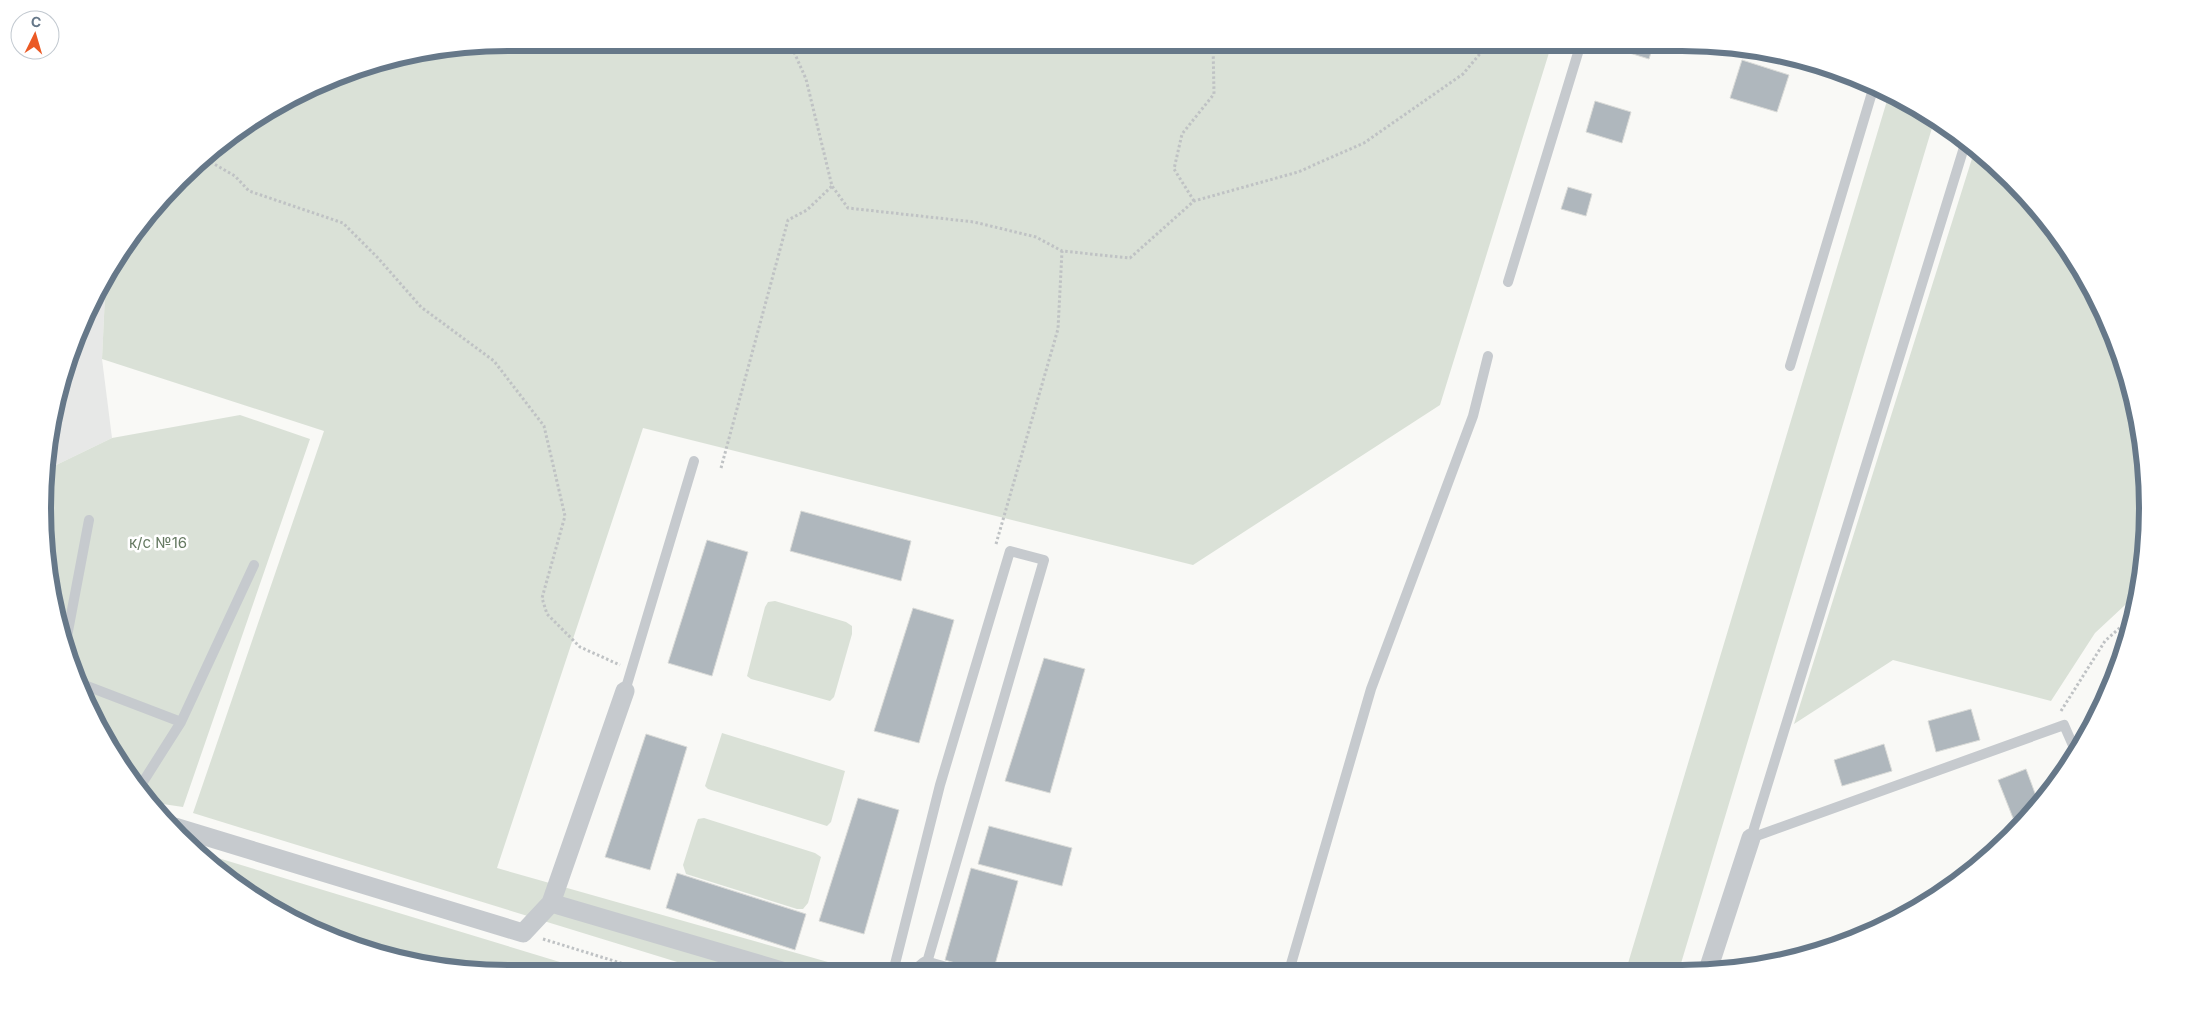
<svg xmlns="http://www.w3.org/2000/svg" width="2190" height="1016" viewBox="0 0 2190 1016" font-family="Inter,sans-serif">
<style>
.built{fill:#e7e8e7}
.green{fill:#dae1d7}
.building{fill:#afb7bd;stroke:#dadbd8}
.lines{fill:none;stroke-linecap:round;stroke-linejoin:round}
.path{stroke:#bfc2c4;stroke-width:3;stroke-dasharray:2.5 2.5;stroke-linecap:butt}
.lane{stroke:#c6cace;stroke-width:10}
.street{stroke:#c6cace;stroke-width:19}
.labels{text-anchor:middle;stroke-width:5;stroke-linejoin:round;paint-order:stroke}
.park-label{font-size:15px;fill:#667a62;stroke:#fff}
.rim{fill:none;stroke:#667889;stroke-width:6}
</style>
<rect width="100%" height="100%" fill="#f9f9f6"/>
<path class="built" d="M106,274l-4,85 10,79 -62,30 1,-51z"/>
<path class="green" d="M508,43h1044l-112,362 -247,160 -550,-137 -146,440 366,104 -150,1 -520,-160 131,-382 -222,-72 4,-85 95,-116 75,-53 82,-38z
M1889,94l46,24 -256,852h-53z
M1975,149l36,30 58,70 43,81 26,87 9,91 -8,84 -44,41 -44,68 -158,-41 -99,64z
M240,415l70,24 -127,368 -27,-4 -51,-62 -38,-83 -20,-89 3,-101 62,-30z
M775,601l71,21 6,4v8l-18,63 -4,4 -79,-22 -4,-3 18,-69 3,-5z
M722,733l123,38 -14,51 -4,4 -119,-37 -3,-3z
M704,818l111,35 6,4 -13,46 -5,6h-6l-111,-35 -3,-9 13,-41 2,-5z
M195,851l401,122h-88l-91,-9 -87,-26 -129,-80z"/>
<path class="building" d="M1611,43h43l-5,16 -39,-12z
M1742,60l47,15 -12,37 -47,-14z
M1595,101l36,11 -9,31 -36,-11z
M1568,187l24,7 -6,22 -25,-7z
M801,511l110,30 -10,40 -111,-30z
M707,540l41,12 -36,124 -44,-13z
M913,608l41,12 -35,123 -45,-12z
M1044,658l41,11 -35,124 -45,-12z
M1971,709l9,31 -44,12 -8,-31z
M646,734l41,13 -37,123 -45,-13z
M1884,744l8,27 -50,15 -8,-26z
M2026,769l13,35 -8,8 -18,6 -15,-38z
M858,798l41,12 -35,124 -45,-13z
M989,826l83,22 -10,38 -84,-22z
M971,868l47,13 -25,91h-7l-41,-12z
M677,873l129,41 -11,36 -129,-42z"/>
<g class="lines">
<path class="path" d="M790,43l16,36 26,107 16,22 126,14 62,15 26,14 68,7 64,-57 104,-29 66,-29 99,-69 26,-31
M202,157l33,19 14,15 94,32 35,35 43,49 73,54 50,65 21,90 -23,82 5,16 33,33 40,18
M1194,201l-20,-32 8,-35 32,-40 -1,-51
M721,468l67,-248 19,-10 25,-24
M996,544l62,-215 4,-78
M2061,711l44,-70 29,-26
M543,939l110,34"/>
<path class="lane" d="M1508,282l73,-239
M1790,366l84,-280
M65,647l24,-127
M79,683l102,39 -40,63
M625,691l69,-230
M181,722l73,-157
M1751,838l215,-697
M1751,838l313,-113 11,25
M1289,971l82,-282 102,-273 15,-60
M893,972l47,-187 70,-234 34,9 -118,406"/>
<path class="street" d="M175,827l348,106 28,-30 74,-212
M551,903l238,70
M1708,970l43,-132
M919,972l7,-6 21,6"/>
</g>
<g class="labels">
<g class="park-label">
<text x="158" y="548">к/с №16</text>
</g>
</g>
<path d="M0 0H2190V1016H0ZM508 51H1682A457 457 0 0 1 2139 508V508A457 457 0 0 1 1682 965H508A457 457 0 0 1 51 508V508A457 457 0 0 1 508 51Z" fill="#fff" fill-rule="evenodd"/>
<path class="rim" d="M508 51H1682A457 457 0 0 1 2139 508V508A457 457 0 0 1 1682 965H508A457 457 0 0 1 51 508V508A457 457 0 0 1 508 51Z"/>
<g transform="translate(35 35) rotate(5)"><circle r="24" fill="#ffffff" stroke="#c2c9d0"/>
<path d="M0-4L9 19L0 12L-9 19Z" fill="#eb5924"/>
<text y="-8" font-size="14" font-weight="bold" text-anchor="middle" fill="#667889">С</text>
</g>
</svg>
